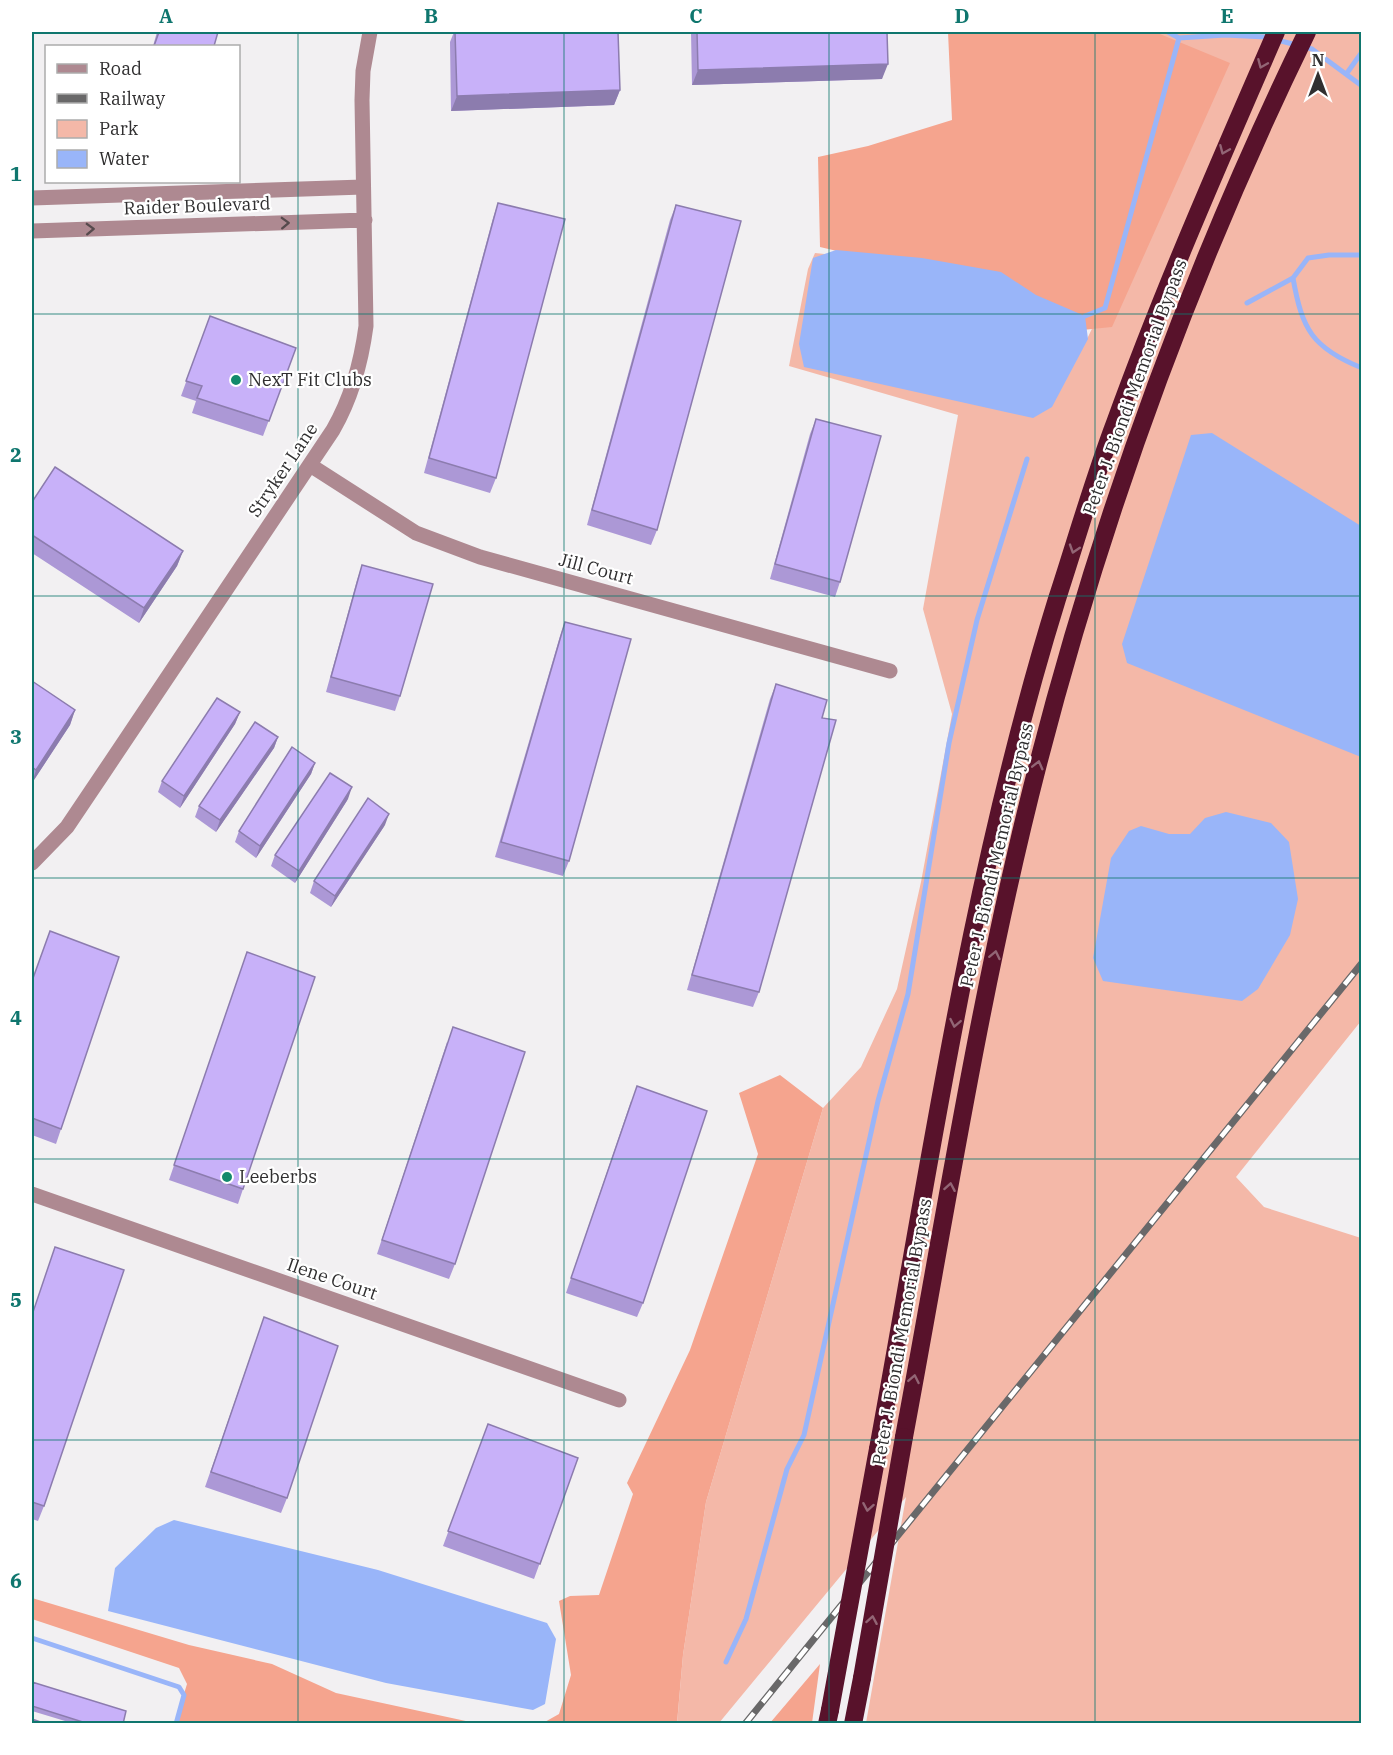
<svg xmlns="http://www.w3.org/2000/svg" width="1393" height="1755" viewBox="0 0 1393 1755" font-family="'IBM Plex Serif',serif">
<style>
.green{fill:#f4b8a8}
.forest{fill:#f5a48e}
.water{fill:#99b5f9}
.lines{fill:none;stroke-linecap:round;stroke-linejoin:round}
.stream{stroke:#99b5f9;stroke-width:5}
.minor{stroke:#ae8991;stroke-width:15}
.highway{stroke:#58122b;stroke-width:18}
.rail-casing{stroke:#696869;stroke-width:7}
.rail{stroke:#fff;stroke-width:4.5;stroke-dasharray:14;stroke-linecap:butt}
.highway-bridge{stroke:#58122b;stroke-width:18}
.wall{fill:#ac98d6}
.shaded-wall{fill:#8c7cae}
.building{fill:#c8b1f9;stroke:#8c7cae;stroke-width:1.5}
.oneway{stroke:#926575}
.oneway2{stroke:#564a4d}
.grid{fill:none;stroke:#0f766e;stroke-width:1.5;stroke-opacity:0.55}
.poi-dot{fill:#138a6c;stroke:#fff;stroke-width:2}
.labels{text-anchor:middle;stroke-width:4.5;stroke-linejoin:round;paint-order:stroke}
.street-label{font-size:18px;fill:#302f30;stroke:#fff}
.poi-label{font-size:18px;fill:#302f30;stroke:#fff;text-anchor:start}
.neatline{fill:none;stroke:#0f766e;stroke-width:2}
.grid-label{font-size:20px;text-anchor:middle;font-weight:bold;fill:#0f766e}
</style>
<rect width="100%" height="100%" fill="#f2f0f2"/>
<path class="green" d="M1027,32h334v989l-125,156 28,30 97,31v485h-495l40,-226 -187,226 -42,1 6,-69 23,-153 117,-394 38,-41 36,-78 24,-107 31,-168 -29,-105 35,-194 -169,-49 19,-97 7,-16 88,9 184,77 34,-70z"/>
<path class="forest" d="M948,32h207l75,31 -118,264 -50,5 -52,-40 -190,-45 -2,-90 50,-11 84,-26z
M780,1075l43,33 -117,394 -23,153 -6,68h-134l16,-9 12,-39 -12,-74 11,-5 29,-1 34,-101 -6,-11 63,-133 68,-196 -19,-61z
M32,1598l157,47 83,19 64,29 139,30h-300l12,-39 -8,-16 -147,-49z
M820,1664l-8,59h-42z"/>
<path class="water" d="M836,250l86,8 79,14 35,23 49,21 3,23 -36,68 -19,11 -229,-51 -5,-23 14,-86z
M1212,433l149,93v231l-234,-94 -5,-19 69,-209z
M1226,812l45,11 18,19 9,57 -8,36 -32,54 -16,12 -139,-20 -10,-23 18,-100 18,-27 12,-5 28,8h21l15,-16z
M174,1520l204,50 169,53 9,16 -11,65 -12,6 -147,-27 -278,-72 7,-43 41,-40z"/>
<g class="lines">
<path class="stream" d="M1168,32l11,6 46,-3 41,2 46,12 50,37
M1347,73l15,-21
M1362,255h-33l-21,3 -15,20c9,51 19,70 69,90
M1247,303l46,-25
M1085,316l20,-8 74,-270
M32,1638l147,49 5,8 -8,29
M726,1662l20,-43 41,-150 17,-34 74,-334 30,-107 41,-251 28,-123 50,-161"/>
<path class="minor" d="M32,198l331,-11
M32,231l333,-11
M310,465l106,68 64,24 410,114
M32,863l35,-36 37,-55 229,-342c19,-33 28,-66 33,-104l-4,-226 1,-29 7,-39
M32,1194l587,206"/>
<path class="highway" d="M904,1437c42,-225 77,-452 134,-673 65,-252 155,-498 269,-732
M878,1449c52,-284 93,-573 179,-850 19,-58 36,-118 58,-176 48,-133 105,-262 161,-391
M827,1724l3,-14
M853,1724l9,-46"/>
<defs>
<path id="rail" d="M745,1724l617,-761"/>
</defs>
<use href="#rail" class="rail-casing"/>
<use href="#rail" class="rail"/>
<path class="highway-bridge" d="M862,1678l42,-241
M830,1710l48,-261"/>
</g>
<path class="wall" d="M157,32h61l-4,14h-61z
M454,32h164l2,58 -6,15 -163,6 -1,-69z
M691,32h196l-5,47 -190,6z
M498,203l-2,275 -6,15 -66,-20 69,-255z
M676,205l-19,325 -6,15 -64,-20 83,-305z
M210,316l86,32 -33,88 -71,-23 4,-12 -15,-5z
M816,419l24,163 -5,15 -65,-18 40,-145z
M32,502l151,49 -6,15 -38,57 -107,-70z
M362,565l38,131 -5,15 -69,-19 31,-112z
M565,622l4,239 -6,15 -68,-19 65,-221z
M32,681l43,29 -5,15 -38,58z
M776,684l-17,308 -6,15 -66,-17 83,-291z
M240,712l-5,12 -55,84 -22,-16 4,-11z
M278,737l-4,11 -58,84 -21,-15 4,-11z
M315,763l-4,11 -55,84 -21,-16 4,-11z
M348,799l-53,84 -24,-17 4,-11z
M385,825l-54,82 -21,-14 4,-12z
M247,952l-4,237 -5,15 -69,-24z
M32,981l29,148 -5,15 -24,-9z
M447,1042l8,222 -6,15 -72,-25z
M631,1101l12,202 -6,14 -71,-24z
M32,1314l12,192 -6,15 -6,-2z
M264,1317l23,181 -6,15 -76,-26z
M488,1424l90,34 -44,121 -91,-33z
M32,1682l91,42h-48l-43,-13z"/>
<path class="shaded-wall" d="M888,64l-6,15 -190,6 6,-15z
M620,90l-6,15 -163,6 6,-15z
M183,551l-6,15 -38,57 5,-15z
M75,710l-5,15 -38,58 4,-13z
M240,712l-5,12 -55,84 4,-12z
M278,737l-4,11 -58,84 4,-12z
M315,763l-4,11 -55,84 4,-12z
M352,787l-4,12 -53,84 4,-12z
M389,814l-4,11 -54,82 4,-11z"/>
<path class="building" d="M159,32h59l-4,14h-60z
M455,32h163l2,58 -163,6z
M697,32h190l1,32 -190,6z
M498,203l67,16 -69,259 -67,-20z
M676,205l65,16 -84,309 -65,-20z
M210,316l86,32 -27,73 -72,-23 5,-12 -16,-5z
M816,419l65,17 -41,146 -65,-18z
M55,467l128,84 -39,57 -112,-73v-33z
M362,565l71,19 -33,112 -69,-19z
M565,622l66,17 -62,222 -68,-19z
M32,681l43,29 -39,60 -4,-3z
M776,684l51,16 -5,18 14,2 -77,272 -67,-17z
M217,698l23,14 -56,84 -22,-15z
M255,722l23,15 -58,83 -21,-14z
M292,747l23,16 -55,83 -21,-15z
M330,773l22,14 -53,84 -24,-16z
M368,798l21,16 -54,82 -21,-15z
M50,931l69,26 -58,172 -29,-11v-137z
M247,952l68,25 -72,212 -69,-24z
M453,1027l72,25 -70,212 -73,-24z
M637,1086l70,25 -64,192 -72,-25z
M55,1247l69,23 -80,236 -12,-4v-187z
M264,1317l74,29 -51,152 -76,-26z
M488,1424l90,34 -38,106 -92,-33z
M32,1682l94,29 -3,13h-34l-57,-18z
M32,1719l14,5h-14z"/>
<defs><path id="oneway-chevron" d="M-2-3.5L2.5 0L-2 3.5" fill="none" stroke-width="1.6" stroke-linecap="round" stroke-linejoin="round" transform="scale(1.5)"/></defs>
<g class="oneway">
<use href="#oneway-chevron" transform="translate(1262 64) rotate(113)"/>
<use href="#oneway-chevron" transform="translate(1224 150) rotate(113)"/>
<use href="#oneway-chevron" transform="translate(1074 549) rotate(108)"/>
<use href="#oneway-chevron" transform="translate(1038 765) rotate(-76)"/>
<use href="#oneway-chevron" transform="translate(995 955) rotate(-78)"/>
<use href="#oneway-chevron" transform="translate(955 1023) rotate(101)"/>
<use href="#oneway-chevron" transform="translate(950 1187) rotate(-80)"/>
<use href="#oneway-chevron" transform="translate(914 1379) rotate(-79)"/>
<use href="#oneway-chevron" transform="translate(868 1507) rotate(100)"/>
<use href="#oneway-chevron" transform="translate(872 1620) rotate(-80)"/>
</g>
<g class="oneway2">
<use href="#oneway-chevron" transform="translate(285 223) rotate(-2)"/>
<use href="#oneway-chevron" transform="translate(90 229) rotate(-2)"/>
</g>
<path class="grid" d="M298,32v1692M564,32v1692M829,32v1692M1095,32v1692M32,314h1330M32,596h1330M32,878h1330M32,1159h1330M32,1440h1330"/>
<g class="poi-dot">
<circle cx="236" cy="380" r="6"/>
<circle cx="227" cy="1177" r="6"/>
</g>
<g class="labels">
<g class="street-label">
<text transform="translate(197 206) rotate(-2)" y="6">Raider Boulevard</text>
<text transform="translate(1135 387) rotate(-70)" y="6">Peter J. Biondi Memorial Bypass</text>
<text transform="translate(283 470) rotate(-56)" y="6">Stryker Lane</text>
<text transform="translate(596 569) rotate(15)" y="6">Jill Court</text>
<text transform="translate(997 855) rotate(-77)" y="6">Peter J. Biondi Memorial Bypass</text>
<text transform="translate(332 1279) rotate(19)" y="6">Ilene Court</text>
<text transform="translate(902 1332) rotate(-80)" y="6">Peter J. Biondi Memorial Bypass</text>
</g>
<g class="poi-label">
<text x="248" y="386">NexT Fit Clubs</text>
<text x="239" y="1183">Leeberbs</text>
</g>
</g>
<rect width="1393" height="1755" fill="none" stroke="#ffffff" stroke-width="66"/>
<rect x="45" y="45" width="195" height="138" fill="#ffffff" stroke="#acacac" stroke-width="1.5"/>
<rect x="57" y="64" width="30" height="9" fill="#ae8991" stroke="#acacac" stroke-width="1.5"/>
<text x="99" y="75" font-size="18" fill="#302f30">Road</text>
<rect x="57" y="94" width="30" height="9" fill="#696869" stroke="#acacac" stroke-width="1.5"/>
<text x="99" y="105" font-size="18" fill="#302f30">Railway</text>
<rect x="57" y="120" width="30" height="18" fill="#f4b8a8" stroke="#acacac" stroke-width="1.5"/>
<text x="99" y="135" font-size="18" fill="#302f30">Park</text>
<rect x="57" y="150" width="30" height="18" fill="#99b5f9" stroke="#acacac" stroke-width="1.5"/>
<text x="99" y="165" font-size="18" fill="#302f30">Water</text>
<g transform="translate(1318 75)" stroke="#ffffff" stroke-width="4.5" paint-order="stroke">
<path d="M0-4.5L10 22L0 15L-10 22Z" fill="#302f30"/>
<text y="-9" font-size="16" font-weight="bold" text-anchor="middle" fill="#302f30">N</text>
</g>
<rect x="33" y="33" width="1327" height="1689" class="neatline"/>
<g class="grid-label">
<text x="166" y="23">A</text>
<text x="431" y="23">B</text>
<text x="696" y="23">C</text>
<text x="962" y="23">D</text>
<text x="1227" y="23">E</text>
<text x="16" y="181">1</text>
<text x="16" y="462">2</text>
<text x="16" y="744">3</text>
<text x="16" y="1025">4</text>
<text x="16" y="1307">5</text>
<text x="16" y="1588">6</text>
</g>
</svg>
